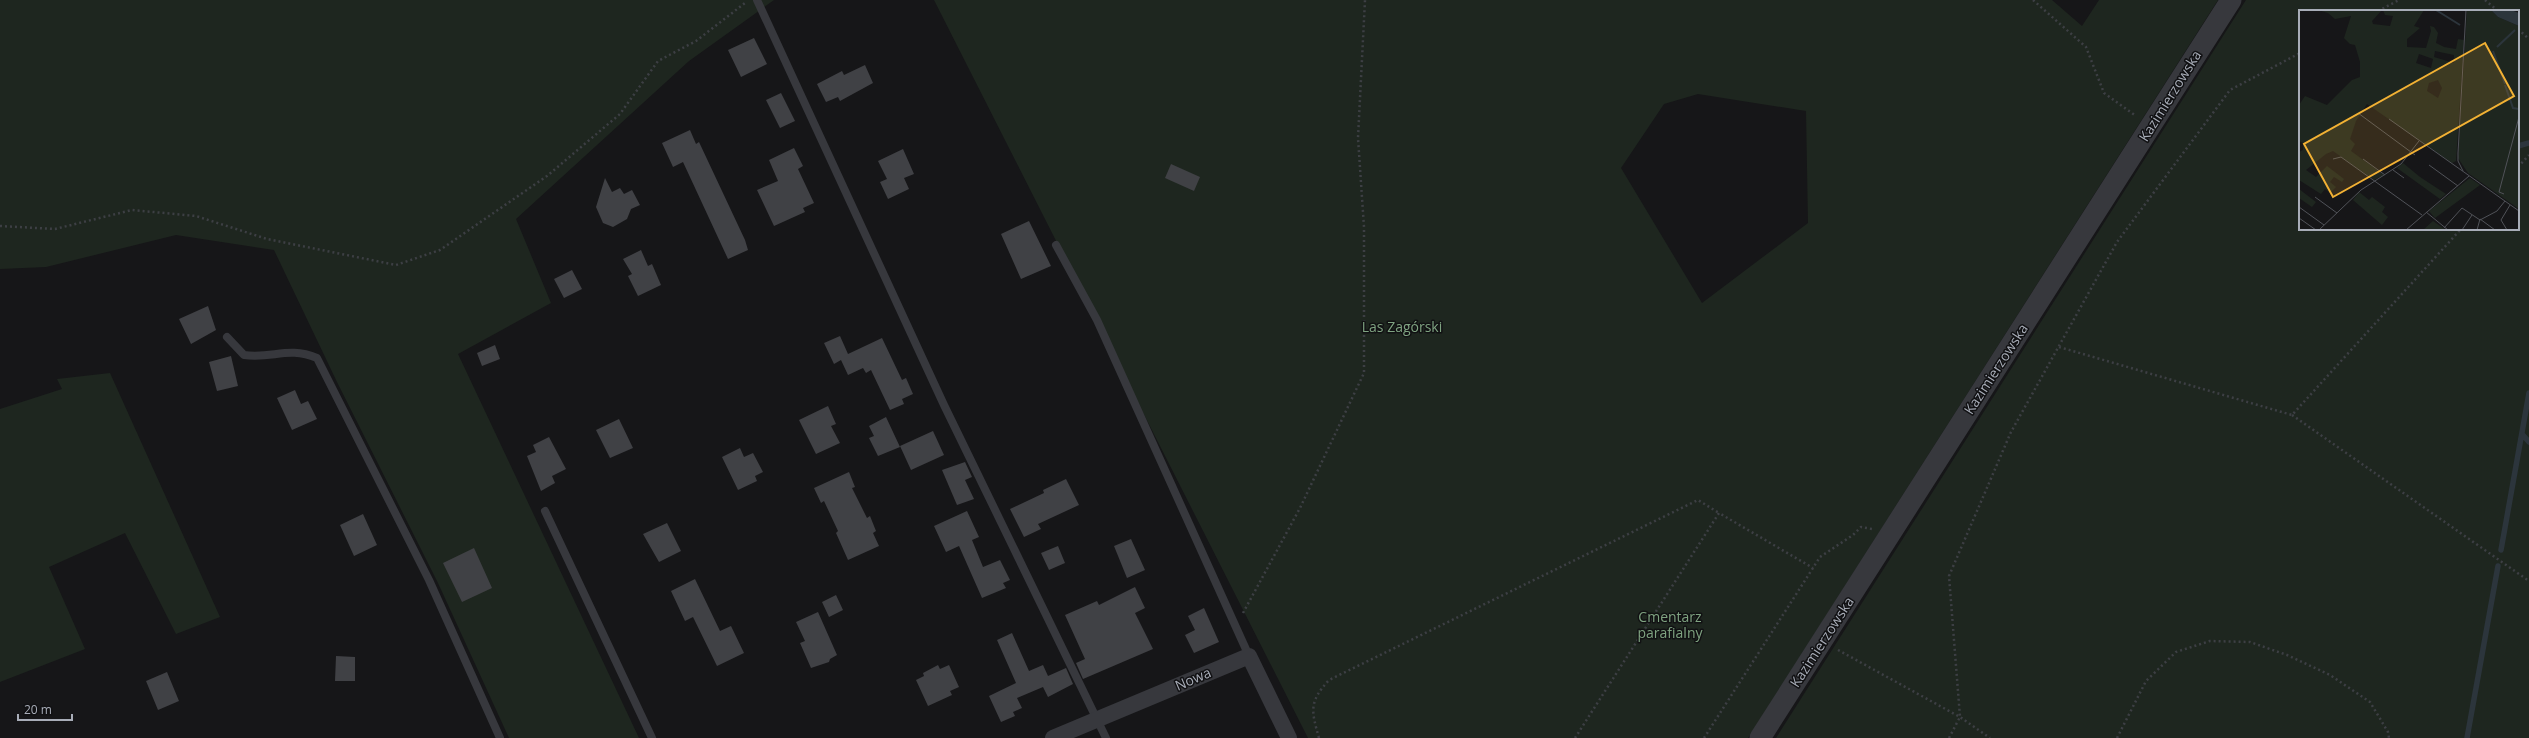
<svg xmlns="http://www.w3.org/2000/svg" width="2529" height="738" viewBox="0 0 2529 738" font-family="'Open Sans',sans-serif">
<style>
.green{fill:#1e261f;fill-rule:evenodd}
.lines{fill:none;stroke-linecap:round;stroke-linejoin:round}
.stream{stroke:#2c353c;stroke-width:5.5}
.building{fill:#404145}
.path{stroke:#3d3f44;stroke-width:2.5;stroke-dasharray:2 3;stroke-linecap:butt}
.service{stroke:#37383d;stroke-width:8}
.minor{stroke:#37383d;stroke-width:16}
.tertiary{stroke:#37383d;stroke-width:21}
.labels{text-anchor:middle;stroke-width:3;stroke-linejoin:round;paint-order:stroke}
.street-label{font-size:14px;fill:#a8adb8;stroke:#111113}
.park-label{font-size:14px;fill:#7fa381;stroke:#111113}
.inset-river{fill:none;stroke:#2c353c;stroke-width:2}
.inset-road{fill:none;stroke:#505258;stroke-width:1}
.view{fill:#f2b134;fill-opacity:0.15;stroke:#f2b134;stroke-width:2}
.inset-edge{fill:none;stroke:#a8adb8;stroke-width:2}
</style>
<rect width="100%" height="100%" fill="#161618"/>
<path class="green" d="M0,0h774l-85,61 -173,158 35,84 -93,51 181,384h-130l-71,-155 -101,-201 -63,-132 -98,-15 -130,32 -46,2z
M934,0h1118l30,26 17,-26h119l-470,738h-440zM1698,94l108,17 2,112 -106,80 -81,-135 43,-64z
M2246,0h283v738h-753zM2300,11h218v218h-218z
M110,373l110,244 -44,17 -51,-101 -76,34 36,82 -85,33v-273l62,-20 -5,-10z"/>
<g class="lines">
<path class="stream" d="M2518,146l11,-3
M2522,434l7,8
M2501,550l28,-157
M2467,738l31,-172"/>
</g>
<path class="building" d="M754,38l13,26 -26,13 -13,-27z
M865,65l8,18 -33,18 -2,-4 -12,5 -9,-18 25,-13 2,4z
M781,93l14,28 -15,7 -14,-28z
M690,130l6,14 3,-2 46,98 3,10 -20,9 -45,-97 -10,5 -11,-24z
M794,148l9,18 -5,3 16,34 -11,5 2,4 -31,14 -17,-36 21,-9 -9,-21z
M903,149l11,25 -10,4 5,11 -21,10 -8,-17 7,-3 -9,-18z
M1171,164l29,13 -6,14 -29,-13z
M605,178l7,14 8,-4 4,6 8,-4 8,15 -9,4 -4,10 -14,8 -10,-4 -7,-16z
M1029,221l22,45 -30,13 -20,-45z
M641,250l7,16 4,-2 9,21 -23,11 -10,-20 4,-2 -9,-15z
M572,270l10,19 -18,9 -10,-19z
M208,306l8,24 -25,14 -12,-25z
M840,336l8,18 34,-16 20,42 4,-2 7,16 -11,5 2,5 -14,6 -19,-40 -5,3 -3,-5 -15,7 -7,-15 -7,4 -10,-21z
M495,345l5,14 -18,7 -5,-13z
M231,356l7,30 -21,5 -8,-29z
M295,390l6,14 7,-3 9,18 -25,11 -15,-32z
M828,406l8,18 -5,2 9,17 -24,11 -17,-34z
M886,417l14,30 -22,9 -9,-18 5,-2 -5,-10z
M619,419l14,29 -23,10 -14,-28z
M933,431l11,24 -33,15 -11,-24z
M549,437l17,32 -14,7 3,7 -14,8 -14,-35 9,-4 -3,-7z
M740,448l4,9 9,-4 10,19 -8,4 2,5 -19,9 -16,-33z
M965,462l7,15 -7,3 9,19 -17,6 -15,-35z
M849,472l6,15 -3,1 15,30 3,-2 6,15 -3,2 6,13 -31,14 -12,-27 2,-2 -14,-30 -3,2 -7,-15z
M1066,479l13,26 -41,19 3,5 -17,8 -14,-28 34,-16 -1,-3z
M967,511l12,26 -7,3 11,27 17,-7 10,20 -7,3 3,5 -24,10 -23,-52 -13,6 -12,-26z
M363,514l14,31 -23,11 -14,-31z
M667,523l14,28 -22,11 -16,-28z
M1131,539l14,31 -18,8 -13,-32z
M1058,546l7,17 -16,7 -8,-17z
M474,548l18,40 -30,14 -19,-39z
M695,579l25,52 11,-5 13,27 -27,13 -24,-49 -8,4 -14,-30z
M1135,587l10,21 -10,5 18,36 -70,30 -7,-16 9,-4 -20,-44 32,-14 2,4z
M836,595l7,15 -14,7 -7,-15z
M1204,608l15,34 -25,11 -9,-18 10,-5 -7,-14z
M818,612l19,43 -7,4 -1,3 -18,6 -11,-25 5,-2 -9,-19z
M1012,633l17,38 14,-6 5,11 18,-8 7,16 -25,13 -5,-10 -26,11 5,10 -9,4 2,4 -14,6 -12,-26 27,-13 -19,-43z
M336,656l19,1v24h-20z
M938,665l2,4 9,-4 10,22 -9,4 2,4 -24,11 -12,-26 8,-4 -1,-3z
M167,672l12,29 -21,9 -12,-29z"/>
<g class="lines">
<path class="path" d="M2033,0l53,47 18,46 32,23
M2485,0l13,11
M2378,11l21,-11
M2518,29l11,10
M2518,167l11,-12
M0,226l55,3 77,-19 64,6 71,23 129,26 44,-15 107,-74 73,-62 38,-53 38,-20 49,-38
M2059,347l233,68 169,-186
M2292,415l237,166
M1243,613l57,-105 64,-135v-146l-6,-89 7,-138
M1838,650l122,67 30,21
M1319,738c-8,-28 -10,-36 10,-58l369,-180 21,13
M1575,738l144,-225 94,55
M1704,738l116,-181 33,-22 8,-8 11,2
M1949,738l11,-21 -11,-141 62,-144 106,-190 113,-152 70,-37
M2117,738l29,-57 30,-29 34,-11 40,1 37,13 43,20 40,27 18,30 1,6"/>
<path class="service" d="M757,0l187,405 162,333
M1056,245l41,75 152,336
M227,337l17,18c29,4 44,-9 73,3l112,222 71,158
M545,511l107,227"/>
<path class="minor" d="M1053,738l196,-82 40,82"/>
<path class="tertiary" d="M1760,738l471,-738"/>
</g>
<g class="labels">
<g class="street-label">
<text transform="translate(2170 96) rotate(-58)" y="5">Kazimierzowska</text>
<text transform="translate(1996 369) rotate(-57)" y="5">Kazimierzowska</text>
<text transform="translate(1822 642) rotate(-57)" y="5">Kazimierzowska</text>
<text transform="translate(1193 679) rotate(-23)" y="5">Nowa</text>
</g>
<g class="park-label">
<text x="1402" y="332">Las Zagórski</text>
<text x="1670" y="622">Cmentarz<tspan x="1670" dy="16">parafialny</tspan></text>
</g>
</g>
<g transform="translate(2299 10)">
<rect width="220" height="220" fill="#161618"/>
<path d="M19,0h64l-10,11 1,3 17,2 3,-10 -8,-1 -2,-5h41l-10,16 6,2 -13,11v8l19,1 5,-17 -1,-5 4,1 4,6 -2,10 8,4 12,2 2,-10 6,1 -8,121 -4,2 -85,-59 -11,17 -6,18 5,5 -4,7 33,24 -10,5 -41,-29 -7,3 -20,16 10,7 11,-11 17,13 -2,3 -8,-5 -4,5 6,5 -6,6 -5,-4 -4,5 -22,-14v-28l4,-2v-7l-4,-2v-36l6,-9 22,9 25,-25 8,-3v-15l-5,-17 -5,-1 -6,-6 7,-22 -16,3 -7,-6zM136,41l19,4v8l-20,-6zM120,44l14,5 -2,9 -15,-5zM139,70l4,8 -4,10 -11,-7 2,-8zM168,0h24l7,7 21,9v183l-51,-36 -10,-15zM104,153l17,14 26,17 -6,5 -43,-31zM171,168l10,7 -45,33 -6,-7zM0,179l17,13 -4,5 -13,-9zM60,182l10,8 3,-3 13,10 -3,5 6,5 -6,8 -29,-25zM134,211l13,9h-23z" fill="#1e261f" fill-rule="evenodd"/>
<path d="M192,0h20l8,3v13l-21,-9z" fill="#2c353c"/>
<path class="inset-river" d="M137,0l24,15M198,37l18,-17M194,41l12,33M206,75l8,23 6,1"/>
<path class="inset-road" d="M59,103l57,42M90,109l130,92M34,149l8,-2 81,58M64,149l22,16M130,155l29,21M94,160l11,8M164,161l-5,-10v-8l8,-143M205,184l-5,-2 20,-75M16,187l22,16M0,197l25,18M127,202l22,18M0,208l17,12M145,218l18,-20 18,12 17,-9 8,-10M20,220l42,-40 40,-26 18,-23M107,220l63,-54M163,220l10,-15M178,220l3,-11 15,11M208,220l-6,-10 9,-15"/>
<path class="view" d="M186,33l29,53 -181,101 -29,-53z"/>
<rect width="220" height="220" class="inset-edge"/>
</g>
<path d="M18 714v6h54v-6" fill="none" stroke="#a8adb8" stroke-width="2"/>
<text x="24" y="714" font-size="12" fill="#a8adb8" stroke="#111113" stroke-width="3" paint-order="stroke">20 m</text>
</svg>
